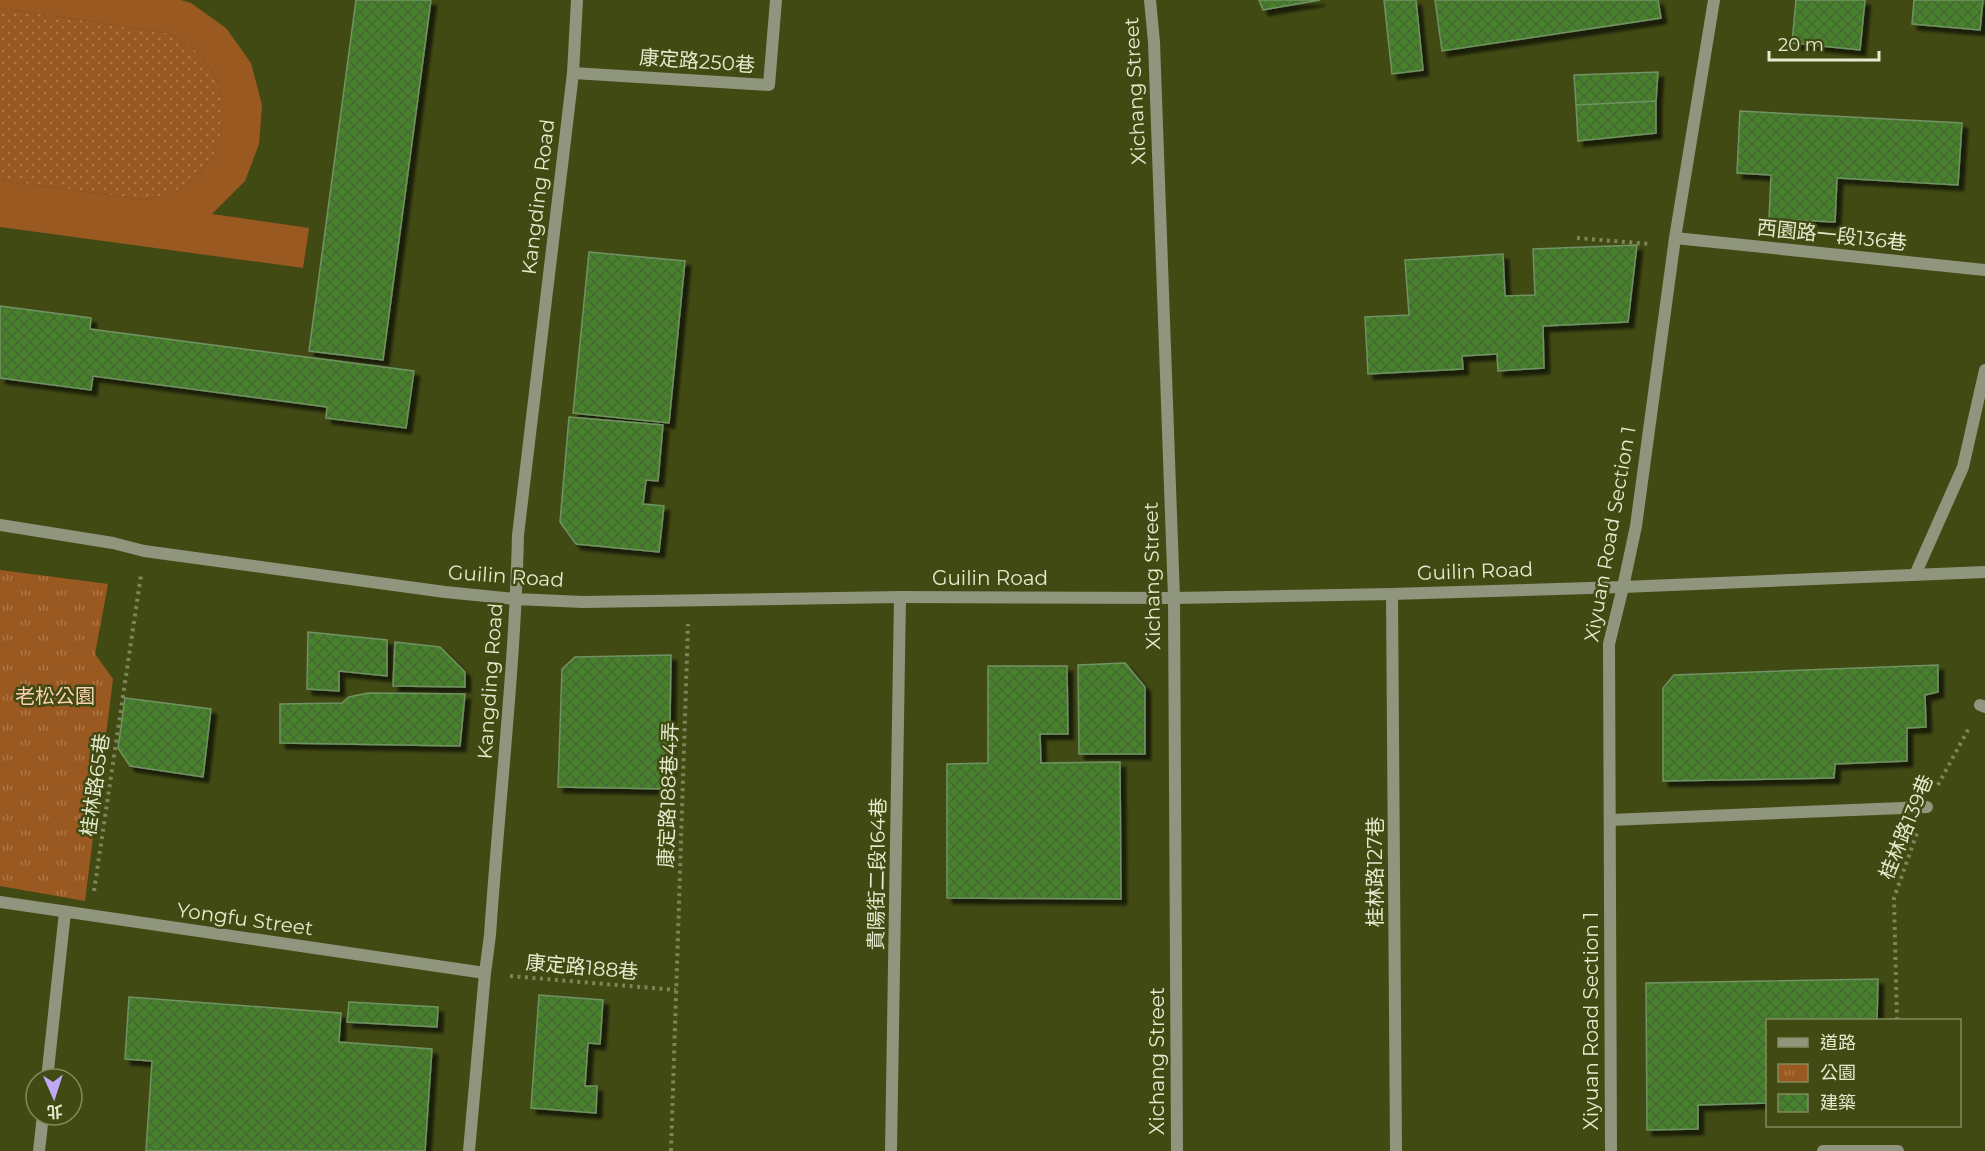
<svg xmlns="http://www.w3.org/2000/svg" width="1985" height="1151" viewBox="0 0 1985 1151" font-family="Montserrat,'Noto Sans TC',sans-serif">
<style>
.grass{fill:url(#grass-dots)}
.park{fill:url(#park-tufts)}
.pitch{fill:#9a5920}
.building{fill:url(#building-cross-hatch);stroke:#719264;stroke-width:1.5;filter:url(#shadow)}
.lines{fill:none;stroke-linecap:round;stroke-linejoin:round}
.path{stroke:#7e8559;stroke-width:4;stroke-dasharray:3 4.5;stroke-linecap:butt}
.service{stroke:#90957d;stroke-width:12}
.pedestrian{stroke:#90957d;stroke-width:12}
.minor{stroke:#90957d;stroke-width:12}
.tertiary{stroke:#90957d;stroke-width:12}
.labels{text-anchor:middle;stroke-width:5;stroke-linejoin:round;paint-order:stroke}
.street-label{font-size:20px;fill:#e4ebce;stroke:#424a14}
.park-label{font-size:20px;fill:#fcd0b0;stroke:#424a14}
</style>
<defs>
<pattern id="grass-dots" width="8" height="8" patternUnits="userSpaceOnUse" patternTransform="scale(1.5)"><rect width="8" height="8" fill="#9a5920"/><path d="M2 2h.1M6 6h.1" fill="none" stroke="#ad794a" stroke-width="1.8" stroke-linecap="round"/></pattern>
<pattern id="park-tufts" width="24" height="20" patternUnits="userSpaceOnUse" patternTransform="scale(1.5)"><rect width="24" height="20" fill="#9a5920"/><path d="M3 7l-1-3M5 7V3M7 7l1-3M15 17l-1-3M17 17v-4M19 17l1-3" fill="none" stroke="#ad794a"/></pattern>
<pattern id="building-cross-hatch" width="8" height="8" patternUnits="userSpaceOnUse" patternTransform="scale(1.5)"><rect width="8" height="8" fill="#47822c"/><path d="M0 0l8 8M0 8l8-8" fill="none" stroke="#466734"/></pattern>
<filter id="shadow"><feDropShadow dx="5.5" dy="5.5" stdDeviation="1.5" flood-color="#0009"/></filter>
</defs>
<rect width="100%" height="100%" fill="#424a14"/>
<path class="grass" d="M0,8l168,25 25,15 19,22 11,28v29l-9,27 -18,24 -25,16 -27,6 -144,-20z"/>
<path class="park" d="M0,570l108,14 -13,70 18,25 -28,222 -85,-15z"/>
<path class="pitch" d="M0,0h181l10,3 35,25 25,35 11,42 -3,39 -14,37 -33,33 97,14 -6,40 -303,-41v-47l144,20 27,-6 25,-16 18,-24 9,-27v-29l-11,-28 -19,-22 -25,-15 -168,-25z"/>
<path class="building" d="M356,0h75l-48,360 -74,-9z
M1259,0h61l-57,10z
M1384,0h32l7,70 -31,4z
M1435,0h223l3,18 -219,33z
M1796,0h69l-5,50 -68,-7z
M1914,0h69l-3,30 -68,-6z
M1658,72l-2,29 -80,4 -2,-30z
M1656,101v32l-78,8 -2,-36z
M1740,111l222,12 -4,62 -121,-7 -2,44 -66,-3 2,-44 -34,-2z
M1637,245l-9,77 -85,4 1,42 -46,3 -1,-17 -35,2 1,13 -95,5 -3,-57 44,-2 -4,-55 98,-6 2,42 30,-1 -2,-46z
M589,252l96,9 -16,162 -96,-10z
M0,306l91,12 -1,11 324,42 -8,57 -80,-10 1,-11 -234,-31 -2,14 -91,-12z
M569,417l94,8 -5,56 -12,-1 -3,24 21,2 -5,46 -83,-8 -16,-22z
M308,632l79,8v36l-48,-5v20l-32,-2z
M395,642l45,5 25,25v15l-72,-1z
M671,655l-2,134 -111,-2 4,-118 13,-12z
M1125,663l20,24v67h-66l-1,-89z
M1938,665v27l-13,3 1,32 -19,1v33l-72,3 -1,14 -171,3v-93l11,-13z
M988,666h79l1,68h-28l1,29 79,-1 1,137 -174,-1v-134l41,-1z
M368,693l97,1 -5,52 -180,-3v-39l62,-1 7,-6z
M125,698l86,11 -8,68 -73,-11 -12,-18z
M1878,979l-1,41h-109v83l-70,2v24l-51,1 -1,-147z
M539,995l64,5 -3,44 -12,-1 -3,43h12l-1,27 -65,-5z
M129,997l212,16 -2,29 93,7 -7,102h-279l6,-90 -27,-2z
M349,1002l89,5 -1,20 -90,-5z"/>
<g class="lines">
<path class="path" d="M1577,238l72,6
M1938,785l32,-59
M94,891l47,-316
M510,976l166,14
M1897,1020l-3,-122 23,-65
M671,1151l17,-527"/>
<path class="service" d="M573,73l196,12 7,-85
M1675,238l310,32
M1915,575l48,-108 22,-97
M1392,594l4,557
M1980,705l5,2
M1610,820l317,-13
M0,902l485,71
M47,1079l18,-167
M39,1151l4,-36
M891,1151l9,-554
M1823,1151h75"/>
<path class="pedestrian" d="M1150,0l4,42 20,556"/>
<path class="minor" d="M1174,598l3,553
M1611,1151l-2,-507 14,-57"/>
<path class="tertiary" d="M0,525l113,18 31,8 301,41 71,7 67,3 317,-5 274,1 218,-4 231,-7 362,-15
M1623,587l13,-61 39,-288 39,-238
M469,1151l16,-178 5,-38c9,-133 25,-266 28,-400l55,-462 4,-73"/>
</g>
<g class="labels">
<g class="street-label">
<text transform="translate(697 61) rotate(4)" y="7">康定路250巷</text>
<text transform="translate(1135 91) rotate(-93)" y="7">Xichang Street</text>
<text transform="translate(538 197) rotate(-83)" y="7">Kangding Road</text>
<text transform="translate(1832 235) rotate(6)" y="7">西園路一段136巷</text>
<text transform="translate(1610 534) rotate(-80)" y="7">Xiyuan Road Section 1</text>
<text transform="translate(1475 571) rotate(-2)" y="7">Guilin Road</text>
<text transform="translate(506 576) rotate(4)" y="7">Guilin Road</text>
<text transform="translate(1152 576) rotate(-91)" y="7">Xichang Street</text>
<text x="990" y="585">Guilin Road</text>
<text transform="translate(490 681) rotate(-86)" y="7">Kangding Road</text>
<text transform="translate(95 785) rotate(-82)" y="7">桂林路65巷</text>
<text transform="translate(668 795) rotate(-88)" y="7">康定路188巷4弄</text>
<text transform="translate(1906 827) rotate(-68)" y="7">桂林路139巷</text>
<text transform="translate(1375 872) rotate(-90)" y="7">桂林路127巷</text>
<text transform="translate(877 874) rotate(-89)" y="7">貴陽街二段164巷</text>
<text transform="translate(245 919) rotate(8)" y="7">Yongfu Street</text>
<text transform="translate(582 967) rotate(5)" y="7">康定路188巷</text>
<text transform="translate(1591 1021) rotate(-90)" y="7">Xiyuan Road Section 1</text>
<text transform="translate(1157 1061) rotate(-90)" y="7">Xichang Street</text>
</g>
<g class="park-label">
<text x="55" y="703">老松公園</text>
</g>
</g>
<rect x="1766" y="1019" width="195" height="108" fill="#424a14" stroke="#838a5e" stroke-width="1.5"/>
<rect x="1778" y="1038" width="30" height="9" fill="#90957d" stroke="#838a5e" stroke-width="1.5"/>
<text x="1820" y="1049" font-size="18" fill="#e4ebce">道路</text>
<rect x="1778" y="1064" width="30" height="18" fill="url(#park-tufts)" stroke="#838a5e" stroke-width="1.5"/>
<text x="1820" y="1079" font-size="18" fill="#e4ebce">公園</text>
<rect x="1778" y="1094" width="30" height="18" fill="url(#building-cross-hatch)" stroke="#838a5e" stroke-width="1.5"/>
<text x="1820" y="1109" font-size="18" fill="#e4ebce">建築</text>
<g transform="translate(54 1097) rotate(177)"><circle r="28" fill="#424a14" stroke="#838a5e" stroke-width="1.5"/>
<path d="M0-4.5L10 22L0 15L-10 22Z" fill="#bfa9f4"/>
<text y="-9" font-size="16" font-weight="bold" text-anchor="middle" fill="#e4ebce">北</text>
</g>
<path d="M1769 51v9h110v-9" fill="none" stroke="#e4ebce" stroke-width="3"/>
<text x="1778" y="51" font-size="18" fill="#e4ebce" stroke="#424a14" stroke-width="4.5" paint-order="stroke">20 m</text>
</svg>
